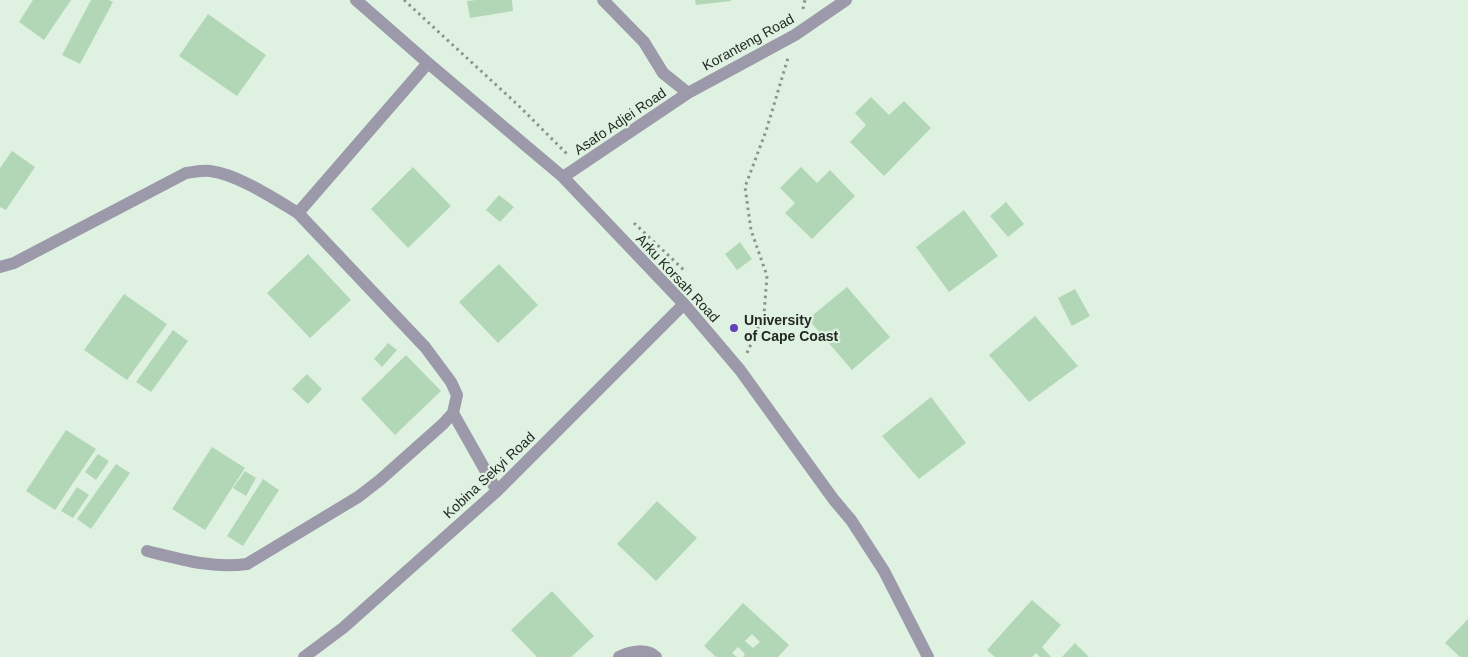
<svg xmlns="http://www.w3.org/2000/svg" width="1468" height="657" viewBox="0 0 1468 657" font-family="Helvetica,sans-serif">
<style>
.building{fill:#b2d7b7;fill-rule:evenodd}
.lines{fill:none;stroke-linecap:round;stroke-linejoin:round}
.path{stroke:#889589;stroke-width:3;stroke-dasharray:2.5 4;stroke-linecap:butt}
.minor{stroke:#9c99ab;stroke-width:12}
.poi-dot{fill:#6440b9;stroke:#dff2e1;stroke-width:2}
.labels{text-anchor:middle;stroke-width:4.5;stroke-linejoin:round;paint-order:stroke}
.street-label{font-size:14px;fill:#232a24;stroke:#dff2e1}
.poi-label{font-size:14px;font-weight:bold;fill:#232a24;stroke:#dff2e1;text-anchor:start}
</style>
<rect width="100%" height="100%" fill="#dff2e1"/>
<path class="building" d="M33,0h38l-27,40 -25,-18z
M91,0h18l4,2 -33,62 -18,-9z
M476,0h36l1,11 -43,7 -3,-17z
M695,0h36v1l-35,4z
M208,14l58,41 -29,41 -58,-40z
M871,97l18,18 15,-14 27,27 -47,48 -34,-34 16,-17 -11,-12z
M12,151l23,16 -29,43 -6,-3v-39z
M413,167l38,39 -43,42 -37,-39z
M801,167l16,16 13,-13 25,26 -43,43 -27,-26 10,-10 -15,-15z
M499,195l15,12 -14,15 -14,-12z
M1006,202l18,22 -16,13 -18,-21z
M964,210l34,46 -49,36 -33,-45z
M740,242l12,17 -15,11 -12,-16z
M308,254l43,46 -41,38 -43,-45z
M499,264l39,41 -40,38 -39,-41z
M847,287l43,50 -38,33 -44,-51z
M1075,289l15,27 -18,10 -14,-28z
M124,294l43,30 -40,56 -43,-30z
M1035,316l43,50 -49,36 -40,-47z
M173,330l15,11 -37,51 -15,-10z
M388,343l9,7 -15,17 -8,-8z
M406,355l35,36 -46,44 -34,-36z
M307,374l15,15 -14,15 -16,-15z
M931,397l35,46 -47,36 -37,-43z
M66,430l30,19 -41,61 -29,-19z
M212,447l33,21 -40,62 -33,-21z
M98,454l11,7 -13,19 -11,-8z
M116,464l14,9 -39,56 -14,-10z
M245,471l11,7 -10,18 -13,-8z
M263,479l16,11 -36,56 -16,-10z
M77,487l12,8 -16,23 -12,-7z
M657,501l40,37 -41,43 -39,-37z
M552,591l42,45 -23,21h-34l-26,-27z
M1032,600l29,25 -19,22 9,10h-11l-4,-4 -4,4h-37l-8,-7z
M743,603l46,42 -11,12h-35l2,-3 -7,-7 -6,6 5,4h-21l-12,-11zM752,634l8,8 -7,6 -8,-7z
M1468,619v38h-8l-15,-14z
M1075,643l14,14h-27z"/>
<g class="lines">
<path class="path" d="M404,0l115,106 48,48
M803,9l2,-9
M634,223l52,49
M747,353l17,-39 3,-38 -16,-46 -6,-43 21,-56 22,-73"/>
<path class="minor" d="M356,0l72,63 135,114 121,127 56,66 94,130 17,20 33,51 44,86
M688,93l107,-58 51,-35
M563,177l125,-84 -25,-20 -19,-31 -41,-42
M0,267l14,-4 172,-90c8,-1 16,-3 24,-2 27,3 65,28 88,42
M453,413l44,78
M147,551c33,8 66,18 100,13l111,-67 22,-17 63,-56 10,-11 4,-18 -6,-13 -26,-35 -127,-134 130,-150
M304,657l39,-29 154,-137 187,-187
M619,657c10,-6 28,-9 37,0"/>
</g>
<circle class="poi-dot" cx="734" cy="328" r="5"/>
<g class="labels">
<g class="street-label">
<text transform="translate(748 42) rotate(-29)" y="5">Koranteng Road</text>
<text transform="translate(620 121) rotate(-34)" y="5">Asafo Adjei Road</text>
<text transform="translate(678 278) rotate(47)" y="5">Arku Korsah Road</text>
<text transform="translate(489 475) rotate(-43)" y="5">Kobina Sekyi Road</text>
</g>
<g class="poi-label">
<text x="744" y="325">University<tspan x="744" dy="16">of Cape Coast</tspan></text>
</g>
</g>
</svg>
